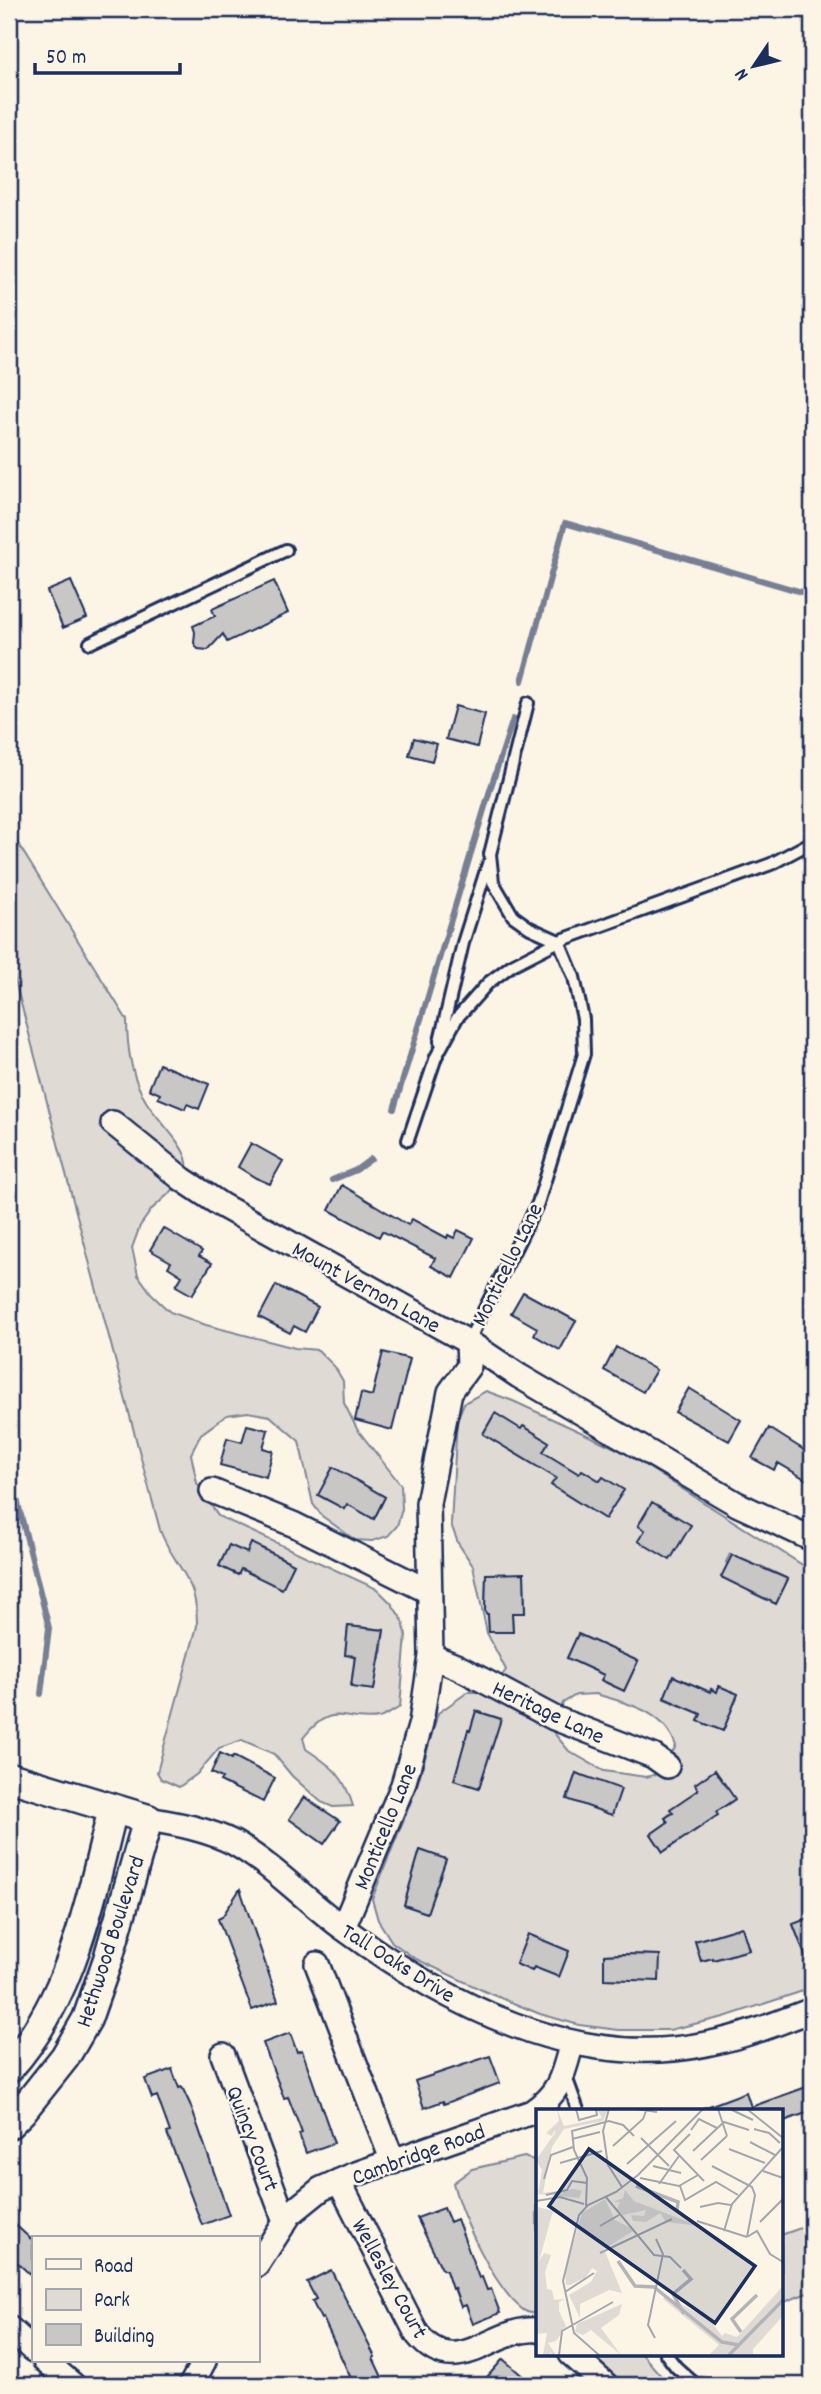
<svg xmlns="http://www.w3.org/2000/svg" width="821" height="2394" viewBox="0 0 821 2394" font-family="Dekko,sans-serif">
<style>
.green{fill:#dfdbd4;stroke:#7d8599;stroke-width:2;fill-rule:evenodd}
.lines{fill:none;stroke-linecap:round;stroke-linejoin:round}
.stream{stroke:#767f94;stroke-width:6}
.building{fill:#c8c7c6;stroke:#1b2f5e;stroke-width:2}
.service-casing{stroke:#1b2f5e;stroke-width:16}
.minor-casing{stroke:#1b2f5e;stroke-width:28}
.tertiary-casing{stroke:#1b2f5e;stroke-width:33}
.service{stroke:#fcf5e5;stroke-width:10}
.minor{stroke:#fcf5e5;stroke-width:23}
.tertiary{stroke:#fcf5e5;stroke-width:28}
.labels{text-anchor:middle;stroke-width:5;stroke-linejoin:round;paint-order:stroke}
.street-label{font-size:23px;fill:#1b2f5e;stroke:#fcf5e5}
.inset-river{fill:none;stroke:#b2b4b8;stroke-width:3.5}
.inset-road{fill:none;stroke:#a2a6af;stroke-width:2}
.view{fill:#1b2f5e;fill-opacity:0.15;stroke:#1b2f5e;stroke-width:3.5}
.inset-edge{fill:none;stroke:#1b2f5e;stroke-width:3.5}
</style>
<rect width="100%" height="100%" fill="#fcf5e5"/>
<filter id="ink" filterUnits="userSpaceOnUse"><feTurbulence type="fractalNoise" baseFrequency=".0143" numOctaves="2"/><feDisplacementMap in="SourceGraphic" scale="14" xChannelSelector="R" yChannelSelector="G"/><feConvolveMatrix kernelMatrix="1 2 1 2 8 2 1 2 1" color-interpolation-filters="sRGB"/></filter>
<g filter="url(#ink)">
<path class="green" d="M9,829l118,191c0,29 4,58 20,83 10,16 37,41 40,59 1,5 -1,11 -1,16l-34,31 -12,17 -8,22 6,27 16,22 16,15 36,13 89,23 23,2 17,17 8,14 1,22 13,26 44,56 1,24 -5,17 -9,10 -16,5 -17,-1 -33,-24 -9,-12 -14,-63 -29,-25 -22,-4 -21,3 -26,19 -10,20 6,29 21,33 159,73 14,14 12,18 3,14 -6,72c-7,4 -13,9 -21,11 -36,6 -45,-19 -76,20l3,11c27,18 38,26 47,57l-20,1 -12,-5 -29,-26 -18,-22 -32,-14 -23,8 -22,26 -18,13 -18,-8 -4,-7 40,-146c0,-15 -1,-30 -8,-43 -9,-19 -22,-33 -29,-53l-151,-572zM333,1467l52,30 -11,22 -27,-15 -3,5zM252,1543l42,21 -12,24 -41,-19 -3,6 -19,-9 10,-21 18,8zM348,1626l36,4 -3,28h-5l1,10 -3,22 -23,-3 4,-31 -10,-1z
M486,1391l27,10 111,51 188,119v42l-10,18 10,6v280l-19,8 10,25 9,-4v42l-88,29 -55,13h-50l-40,-5 -39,-11 -56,-23 -70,-33 -22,-16 -14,-22 -6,-21 44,-110 22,-76 30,-21h22l16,-22 -19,-37 -14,-67 -15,-23 -7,-19 6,-104 7,-17zM495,1413l25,18 4,-5 25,16 -14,23 -52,-31zM564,1465l15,9 3,-4 18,11 3,-4 20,13 -18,29 -53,-33zM730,1554l21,11 7,7 3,-6 27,13 -12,25 -26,-12 -24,-30zM486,1574h38l1,38 -13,1 1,19h-24l-1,-18 -3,-5zM578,1634l60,27 -14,30 -22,-10 2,-6 -37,-17zM673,1677l37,15 1,-3 6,3 3,-6 18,8 -15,37 -25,-10 3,-7 -37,-15zM596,1694c32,10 68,16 80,52l-15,27 -15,4 -42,-6 -35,-20 -16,-19 10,-29 13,-8zM476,1711l25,8 -22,69 -25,-8 14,-49h2zM715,1771l19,29 -18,12 1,4 -25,17 -18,-7 8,13 -19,13 -12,-18 17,-12 -3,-4 33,-28 -3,-6zM576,1773l36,42 -45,-16zM420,1850l26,9 -19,54 -23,-8zM742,1927l7,23 -35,10 -1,-2 -12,3 -6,-20zM528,1934l41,17 -10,26 -25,-10 -2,4 -16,-7zM624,1954l35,1v25l-55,-1v-24z
M524,2157l13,4v153c-5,-1 -11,-1 -15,-5 -28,-22 -60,-91 -69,-126l19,-14z
M812,2224v67l-30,12 -1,-68z
M588,2354h54l27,31h-45z"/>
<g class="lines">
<path class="stream" d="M522,681l43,-158 247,72
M394,1109l96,-319 23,-71
M332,1180l24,-10 15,-11
M9,1467l40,161 -8,66"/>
</g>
<path class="building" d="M71,581l16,37 -24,10 -16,-37z
M274,581l14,32 -61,29 -4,-8 -15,16 -10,-1 -4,-6 1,-11 -2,-6 22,-10 -3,-7z
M455,706l30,8 -8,33 -31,-8z
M414,738l23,6 -5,17 -23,-6z
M159,1064l50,20 -10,25 -12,-5 -2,5 -27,-11 2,-4 -11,-5z
M251,1143l32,18 -13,23 -14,-6 -18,-11z
M342,1185l66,40 4,-6 35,19 1,-3 6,3 4,-8 16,8 -20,40 -23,-12 4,-8 -53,-27 -3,6 -50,-27z
M163,1228l39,23 -3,5 13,7 -20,32 -16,-9 6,-10 -14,-9 3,-5 -21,-12z
M276,1285l42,22 -13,25 -11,-6 -4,7 -31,-16z
M523,1292l53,29 -16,29 -26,-15 3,-7 -26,-15z
M616,1347l40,23 -13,22 -39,-22z
M383,1352l27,7 -18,71 -37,-10 6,-27 11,3z
M689,1388l52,32 -12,21 -54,-29z
M495,1413l26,16 2,-3 26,16 -6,10 36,22 3,-4 18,11 3,-4 21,13 -19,29 -54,-34 5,-7 -73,-44z
M247,1425l21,5 -5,18 10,3 -7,26 -46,-12 7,-27 15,4z
M769,1428l43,27v28l-34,-20 -4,7 -22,-12z
M333,1467l52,30 -11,22 -27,-15 -3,5 -26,-14z
M652,1502l39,23 -21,35 -32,-19 7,-11 -7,-4z
M251,1543l43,21 -12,25 -41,-20 -3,6 -19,-9 10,-21 18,8z
M732,1555l56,24 -12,25 -55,-27z
M524,1573l1,40h-13l1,19h-24l-1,-18h-2l-1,-4 1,-36z
M348,1626l36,4 -10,60 -23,-3 4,-31 -10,-1z
M578,1634l60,27 -14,30 -23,-11 3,-5 -37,-17z
M673,1676l37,16 1,-3 6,3 2,-6 19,8 -15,37 -25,-10 3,-7 -37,-16z
M476,1711l25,8 -22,69 -25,-8 14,-50 2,1z
M220,1753l12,6 1,-3 42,22 -12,24 -43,-21 2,-3 -11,-5z
M715,1770l20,29 -19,13 2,3 -55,37 -12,-18 17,-12 -3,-4 8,-5 -3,-4 28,-19 -3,-6z
M576,1773l45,16 -9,26 -45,-16z
M304,1797l36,24 -16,23 -35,-25z
M420,1850l26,9 -19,54 -23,-8z
M240,1889l38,112 -26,9 -34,-91 4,-2z
M812,1917v53l-1,1 -18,-47z
M742,1927l7,23 -36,10v-2l-12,3 -6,-20z
M528,1934l41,17 -10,26 -25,-10 -2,4 -16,-7z
M623,1954l37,1 -1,26 -55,-2v-24z
M290,2033l7,19 5,-2 32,93 -28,10 -7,-19 3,-1 -14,-36 -4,1 -21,-55z
M490,2056l10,27 -56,21 -1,-3 -19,7 -9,-27z
M172,2069l7,19 3,-1 8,17 39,111 -27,10 -35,-92 3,-1 -13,-36 -5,2 -7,-19z
M812,2085v26l-31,11v-12h-80v-1l45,-17 5,15z
M444,2208l6,14 7,-3 22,59 3,-1 5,13 4,-1 9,24 -27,11 -7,-19 -5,2 -7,-19 -2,1 -6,-18 -4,-2 -25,-51z
M9,2219l24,22v36l-24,-22z
M331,2270l44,87 -2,1 9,19 -16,8h-12l-31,-67 -2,1 -9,-18 4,-2 -9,-17z
M503,2359l30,26h-53z"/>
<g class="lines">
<defs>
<path id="service" d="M90,643l196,-93
M528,703l-38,151 3,28 20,34 17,12 29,13
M440,1041l23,-98 25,-79
M408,1140l28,-83 21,-39 31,-35 24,-18 47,-24 212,-77 41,-22
M468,1342l70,-139 46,-149 -1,-35 -9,-42 -15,-36
M565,2074l13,36
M666,2354l10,13 20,18"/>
<path id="minor" d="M113,1123l69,56 39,26 247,137 51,34 218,128 75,35
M212,1491l83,34 135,67
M431,1656l27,11 96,51 99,38 14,10
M148,1819c29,5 59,10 86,24 40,23 72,58 109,85 102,75 232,144 363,116 37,-7 72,-21 106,-34
M343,1928l60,-143 18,-62 10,-67 -3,-153 22,-111 19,-26 -1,-24
M317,1964l76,198
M223,2055l62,166
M339,2181l78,153c40,50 77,-9 121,-4
M257,2265l33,-51 31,-25 32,-14 179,-63c29,-20 31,-37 40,-70
M9,2328l24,22
M571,2354l35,31
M45,2361l28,24
M191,2385l13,-24"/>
<path id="tertiary" d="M9,1777l139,42 -40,140 -21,60 -22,38 -43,54 -13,13
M9,2068c64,-71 81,-169 104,-259"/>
</defs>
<use href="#service" class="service-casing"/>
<use href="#minor" class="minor-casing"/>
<use href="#tertiary" class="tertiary-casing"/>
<use href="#service" class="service"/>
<use href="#minor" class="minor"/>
<use href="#tertiary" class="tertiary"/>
</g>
</g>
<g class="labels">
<g class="street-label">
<text transform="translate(506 1264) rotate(-64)" y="8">Monticello Lane</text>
<text transform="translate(367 1286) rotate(29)" y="8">Mount Vernon Lane</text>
<text transform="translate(549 1711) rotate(25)" y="8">Heritage Lane</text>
<text transform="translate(384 1826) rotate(-68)" y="8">Monticello Lane</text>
<text transform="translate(109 1941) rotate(-72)" y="8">Hethwood Boulevard</text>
<text transform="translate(399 1962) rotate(32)" y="8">Tall Oaks Drive</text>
<text transform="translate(254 2138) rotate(69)" y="8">Quincy Court</text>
<text transform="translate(418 2153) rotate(-20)" y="8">Cambridge Road</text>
<text transform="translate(391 2278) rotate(61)" y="8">Wellesley Court</text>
</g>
</g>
<g transform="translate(536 2109)">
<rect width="247" height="247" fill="#fcf5e5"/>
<path d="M21,0l7,17 38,-8 -5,-9h11l-5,12 -39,8 -12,18 -9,46 31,-4 8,2 -3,7 -41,-4 4,-24 -6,-10 19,-27v-3l-3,6 -6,-3 13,-12zM89,81l9,11 65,25 -33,-4 -6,-9 -14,9 -13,-1 -2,-6 13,1 2,-6 -23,5 -6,-6 3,-7h-7l10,-4zM69,90l10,21 20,10 -31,19 18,44 -13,-3 -29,14v14l-11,-23 22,-13 6,-11 -5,-3 -6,9 -16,8h-4l-1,-14 17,-58zM2,98l15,4 -14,50 5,-8 7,2 -6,17 2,17 5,1 2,10 11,-1 -6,3v9l7,15 -10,15 -8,2 8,12h-5v-5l-1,5h-7l4,-22 -11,1zM247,177v30l-30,33v6h-44l10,-10 -56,-46 3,-3 33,18 4,-3 19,25 3,-3 12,4zM86,195l-3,11 -18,13 20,27 -30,-25 -8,5 -8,-3 2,-8z" fill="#dfdbd4"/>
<path class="inset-river" d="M100,77l42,16 -1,8M82,152l17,25 19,1 68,55 17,3M147,161l8,9 -18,15 11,20M205,223l-9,-13 25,-24M193,246l54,-55"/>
<path class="inset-road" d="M40,0l3,11 18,-5 -1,-6M73,0l-6,22 5,34 14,22M100,0l21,3M182,0l9,27M194,0l23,11M211,0l36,29M218,20l15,4 11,10M155,21l8,-11 18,9M154,25l-16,16 30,31M105,29l28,28M36,30l28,-7M214,33l25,13M77,37l30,-27 3,-8M193,40l36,14M157,42l31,-29 25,8M165,51l26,-24M24,54l42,-12M91,55l49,-43M117,57l28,7M176,57l40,21 3,8 -8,42M227,62l20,7M104,69l39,8 19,-11M8,70l7,-24 22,-8M123,75l20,-28M144,77l5,14 31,-18 22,13M10,86l21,-5 5,-9 15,2M69,87l49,59 16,2 11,11M0,92l24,-4 24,7M50,97l1,-28 -13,-28 -2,-19 37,-10 14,4 11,11M164,98l18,-4 13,2M161,112l50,16M224,113l23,-23M64,117l19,-11M188,122l8,-27 51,-57M211,128l10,-6 13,23 13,8M64,144l72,-34M29,183l29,-19M119,229l-7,-13 15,-71 -7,-15M23,246l3,-24 51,-29M63,246l-25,-22 -11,-52 16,-66 9,-10 28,-13 22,-17 65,-66"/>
<path class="view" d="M53,40l166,117 -40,57 -166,-117z"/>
<rect width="247" height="247" class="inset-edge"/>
</g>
<rect width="821" height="2394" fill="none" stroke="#fcf5e5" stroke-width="35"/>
<rect x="18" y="18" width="786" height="2359" fill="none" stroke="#1b2f5e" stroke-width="2.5" filter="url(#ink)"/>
<rect x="32" y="2236" width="228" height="126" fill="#fcf5e5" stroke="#a2a6af" stroke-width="2"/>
<rect x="46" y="2259" width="35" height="10" fill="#fcf5e5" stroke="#a2a6af" stroke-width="2"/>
<text x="94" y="2272" font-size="21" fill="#1b2f5e">Road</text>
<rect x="46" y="2289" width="35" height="21" fill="#dfdbd4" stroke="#a2a6af" stroke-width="2"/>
<text x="94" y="2306" font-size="21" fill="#1b2f5e">Park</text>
<rect x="46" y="2324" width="35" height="21" fill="#c8c7c6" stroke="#a2a6af" stroke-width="2"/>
<text x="94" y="2342" font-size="21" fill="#1b2f5e">Building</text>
<g transform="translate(754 66) rotate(235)" stroke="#fcf5e5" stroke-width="5" paint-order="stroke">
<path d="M0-5L12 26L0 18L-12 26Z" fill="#1b2f5e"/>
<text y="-10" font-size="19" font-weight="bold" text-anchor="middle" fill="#1b2f5e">N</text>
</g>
<path d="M35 63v10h145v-10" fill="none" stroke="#1b2f5e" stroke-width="3.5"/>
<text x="46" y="63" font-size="21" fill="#1b2f5e" stroke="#fcf5e5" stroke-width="5" paint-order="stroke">50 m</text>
</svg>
